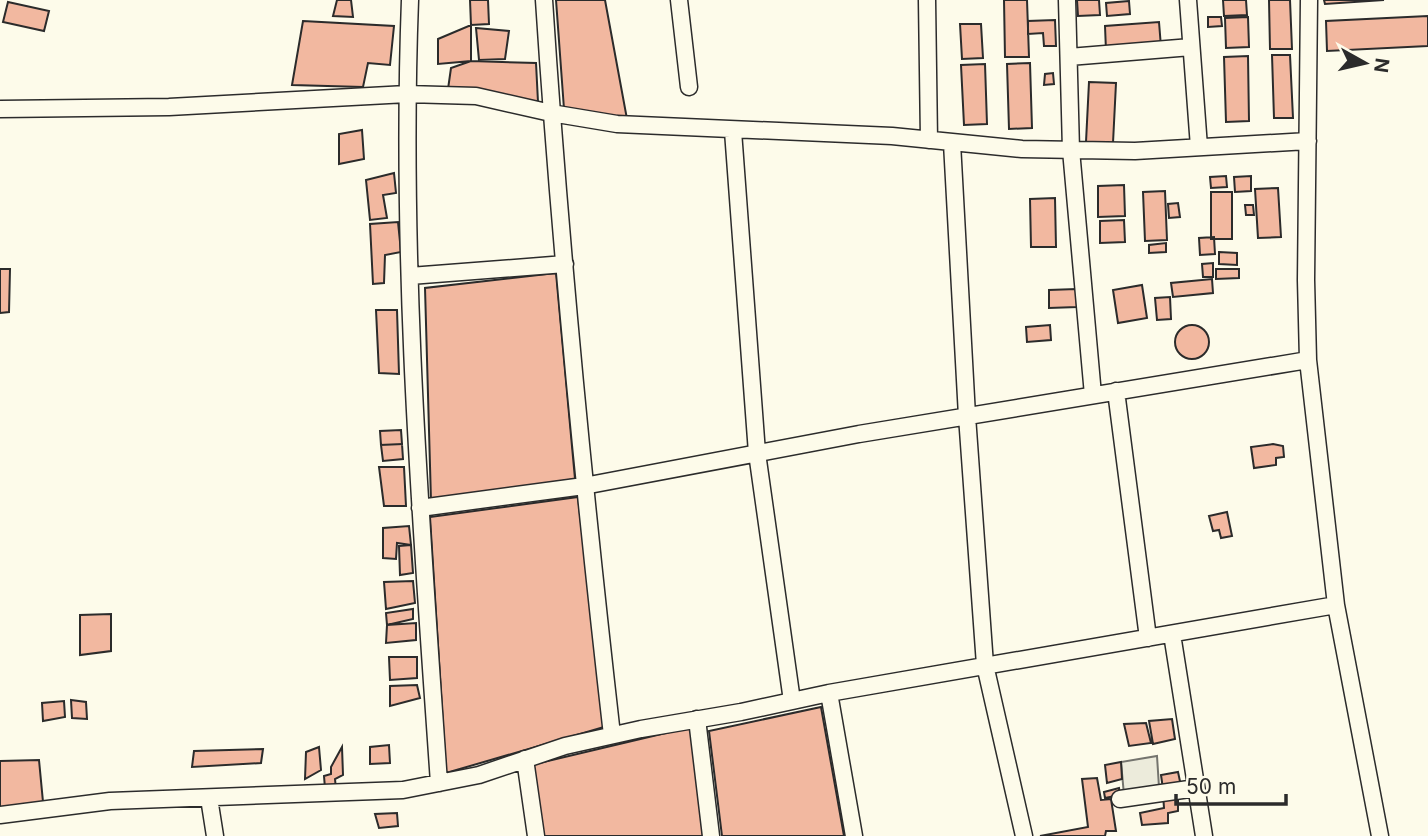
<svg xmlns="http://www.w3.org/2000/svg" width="1428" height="836" viewBox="0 0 1428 836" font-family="Inter,sans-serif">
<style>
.green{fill:#ecebdb;stroke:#74746e;stroke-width:2}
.building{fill:#f2b8a0;stroke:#2b2b2b;stroke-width:2}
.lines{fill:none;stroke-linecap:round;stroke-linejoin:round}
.minor-casing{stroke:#2b2b2b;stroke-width:19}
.minor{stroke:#fdfbea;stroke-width:16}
</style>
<rect width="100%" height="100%" fill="#fdfbea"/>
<path class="green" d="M1157,756l2,31 -35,8 -3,-33z"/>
<path class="building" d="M337,0h14l2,17 -20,-1z
M470,0h18l1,24 -18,1z
M556,0h49l22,119 -63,-10z
M1004,0h23l2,57h-24z
M1077,0h22l1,15 -22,1z
M1223,0h23l1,15 -23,1z
M1269,0h21l2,49h-22z
M1324,0h60l-59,4z
M1129,1l1,13 -23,2 -1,-13z
M8,2l41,9 -5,20 -41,-9z
M1428,16v30l-101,5 -1,-30z
M1208,17h13l1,9 -14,1z
M1248,17l1,30 -23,1 -1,-30z
M1055,20l1,26h-12l-1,-13 -15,1v-13z
M303,21l91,5 -4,39 -22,-2 -5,24 -71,-2z
M1159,22l2,25 -55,4 -1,-25z
M960,24h21l2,34 -21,1z
M471,25v36l-33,3v-25z
M476,28l33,3 -4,28 -26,1z
M1272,55h18l3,63h-19z
M1248,56l1,65 -23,1 -2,-65z
M471,61l65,2 2,39 -58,-11 -32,-2 3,-21z
M1030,63l2,65 -23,1 -2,-65z
M985,64l2,60 -23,1 -3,-60z
M1053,73l1,11 -10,1 1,-11z
M1089,82l27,1 -3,60 -27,-1z
M362,130l2,29 -25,5v-30z
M394,173l2,20 -13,2 4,23 -17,2 -4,-40z
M1226,176l1,11 -16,1 -1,-11z
M1251,176v15l-16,1 -1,-15z
M1124,185l1,31 -27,1v-31z
M1278,188l3,49 -23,1 -3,-49z
M1165,191l2,49 -22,1 -2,-49z
M1211,192h21v47h-21z
M1055,198l1,49h-25l-1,-48z
M1178,203l2,14 -11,1 -1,-14z
M1245,205h8l1,10h-8z
M1124,220l1,22 -25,1v-22z
M398,222l3,30 -16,3 -1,28 -11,1 -3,-60z
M1214,237l1,17 -15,1 -1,-17z
M1166,243v9l-17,1v-8z
M1219,252l18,1v12l-18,-1z
M1213,263v14h-10l-1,-13z
M0,269h10l-1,43 -9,1z
M1216,269h23v9l-23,1z
M556,273l19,206 -144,22 -6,-213z
M1212,279l1,14 -40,4 -2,-14z
M1142,285l5,33 -29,5 -5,-33z
M1076,289l1,18 -28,1v-18z
M1170,297l1,22 -14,1 -2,-22z
M376,310h21l2,64 -20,-1z
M1050,325l1,15 -24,2 -1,-15z
M1175 342a17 17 0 1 1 34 0a17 17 0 1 1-34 0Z
M401,430l1,14 -21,1 -1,-14z
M402,444l1,15 -20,2 -2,-16z
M1273,444l10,2 1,11 -8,1v7l-22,3 -3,-21z
M379,467h25l2,39h-22z
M578,497l26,230 -158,46 -16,-256z
M1227,512l5,24 -11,2 -2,-8 -6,1 -4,-15z
M409,526l2,19 -14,-2 -1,16 -13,-1v-30z
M411,545l2,28 -13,2 -1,-29z
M413,581l2,22 -29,6 -2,-27z
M413,609v10l-26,6 -1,-12z
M111,614v37l-31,4v-40z
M416,623v17l-30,3 1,-18z
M389,657h28v21l-27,2z
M417,685l3,13 -30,8v-20z
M71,700l15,2 1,17 -15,-1z
M64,701l1,16 -22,4 -1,-18z
M821,707l23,129h-122l-13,-105z
M1172,719l3,20 -22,5 -4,-23z
M1146,723l5,20 -22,3 -5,-22z
M691,727l12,109h-162l-10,-71z
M389,745l1,18 -20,1v-17z
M319,747l2,23 -16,9 1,-27z
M342,747l1,28 -8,4 1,10 -11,-1 -1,-12 7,-2v-7z
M263,749l-2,14 -69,4 2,-16z
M39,760l4,42 -43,7v-48z
M1121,762l1,17 -15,4 -2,-18z
M1178,772l3,14 -18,3 -2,-14z
M1097,778l4,22 10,-1 5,32h-10l-1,5h-65l48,-9 -6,-48z
M1119,788l1,7 -15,3 -1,-6z
M1163,794l15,1v16l-10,2v10l-26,2 -2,-12 24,-5z
M397,813l1,13 -19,2 -4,-14z"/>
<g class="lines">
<defs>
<path id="minor" d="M410,0c-10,261 11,522 29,783
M544,0c16,246 40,490 68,735
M679,0l10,87
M927,0l2,140
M1067,0l4,150 22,245
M1188,0l11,147
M1309,0l-3,280 2,80 28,245 44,231
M1069,57l122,-10
M0,109l169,-2 238,-13 69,2 75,17 66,11 275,12 130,13 113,2 173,-10
M733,131l24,322 35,248
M952,143l15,273 18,249 39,171
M410,276l155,-12
M1116,391l32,247
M420,508l164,-22 275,-52 449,-74
M1172,634l32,202
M829,693l25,143
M697,719l14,117
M525,759l11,77
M209,798l6,38
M1120,799l76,-11
M0,815l110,-14 293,-11 76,-15 86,-29 76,-17 100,-17 88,-19 507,-88"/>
</defs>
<use href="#minor" class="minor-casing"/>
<use href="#minor" class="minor"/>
</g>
<g transform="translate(1365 63) rotate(98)" stroke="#fdfbea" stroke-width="5" paint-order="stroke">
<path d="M0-5L12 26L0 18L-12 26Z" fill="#2b2b2b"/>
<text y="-10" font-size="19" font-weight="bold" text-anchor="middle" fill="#2b2b2b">N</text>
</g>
<path d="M1176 794v10h110v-10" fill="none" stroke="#2b2b2b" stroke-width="3.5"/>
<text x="1186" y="794" font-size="21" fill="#2b2b2b" stroke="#fdfbea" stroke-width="5" paint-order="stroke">50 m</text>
</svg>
